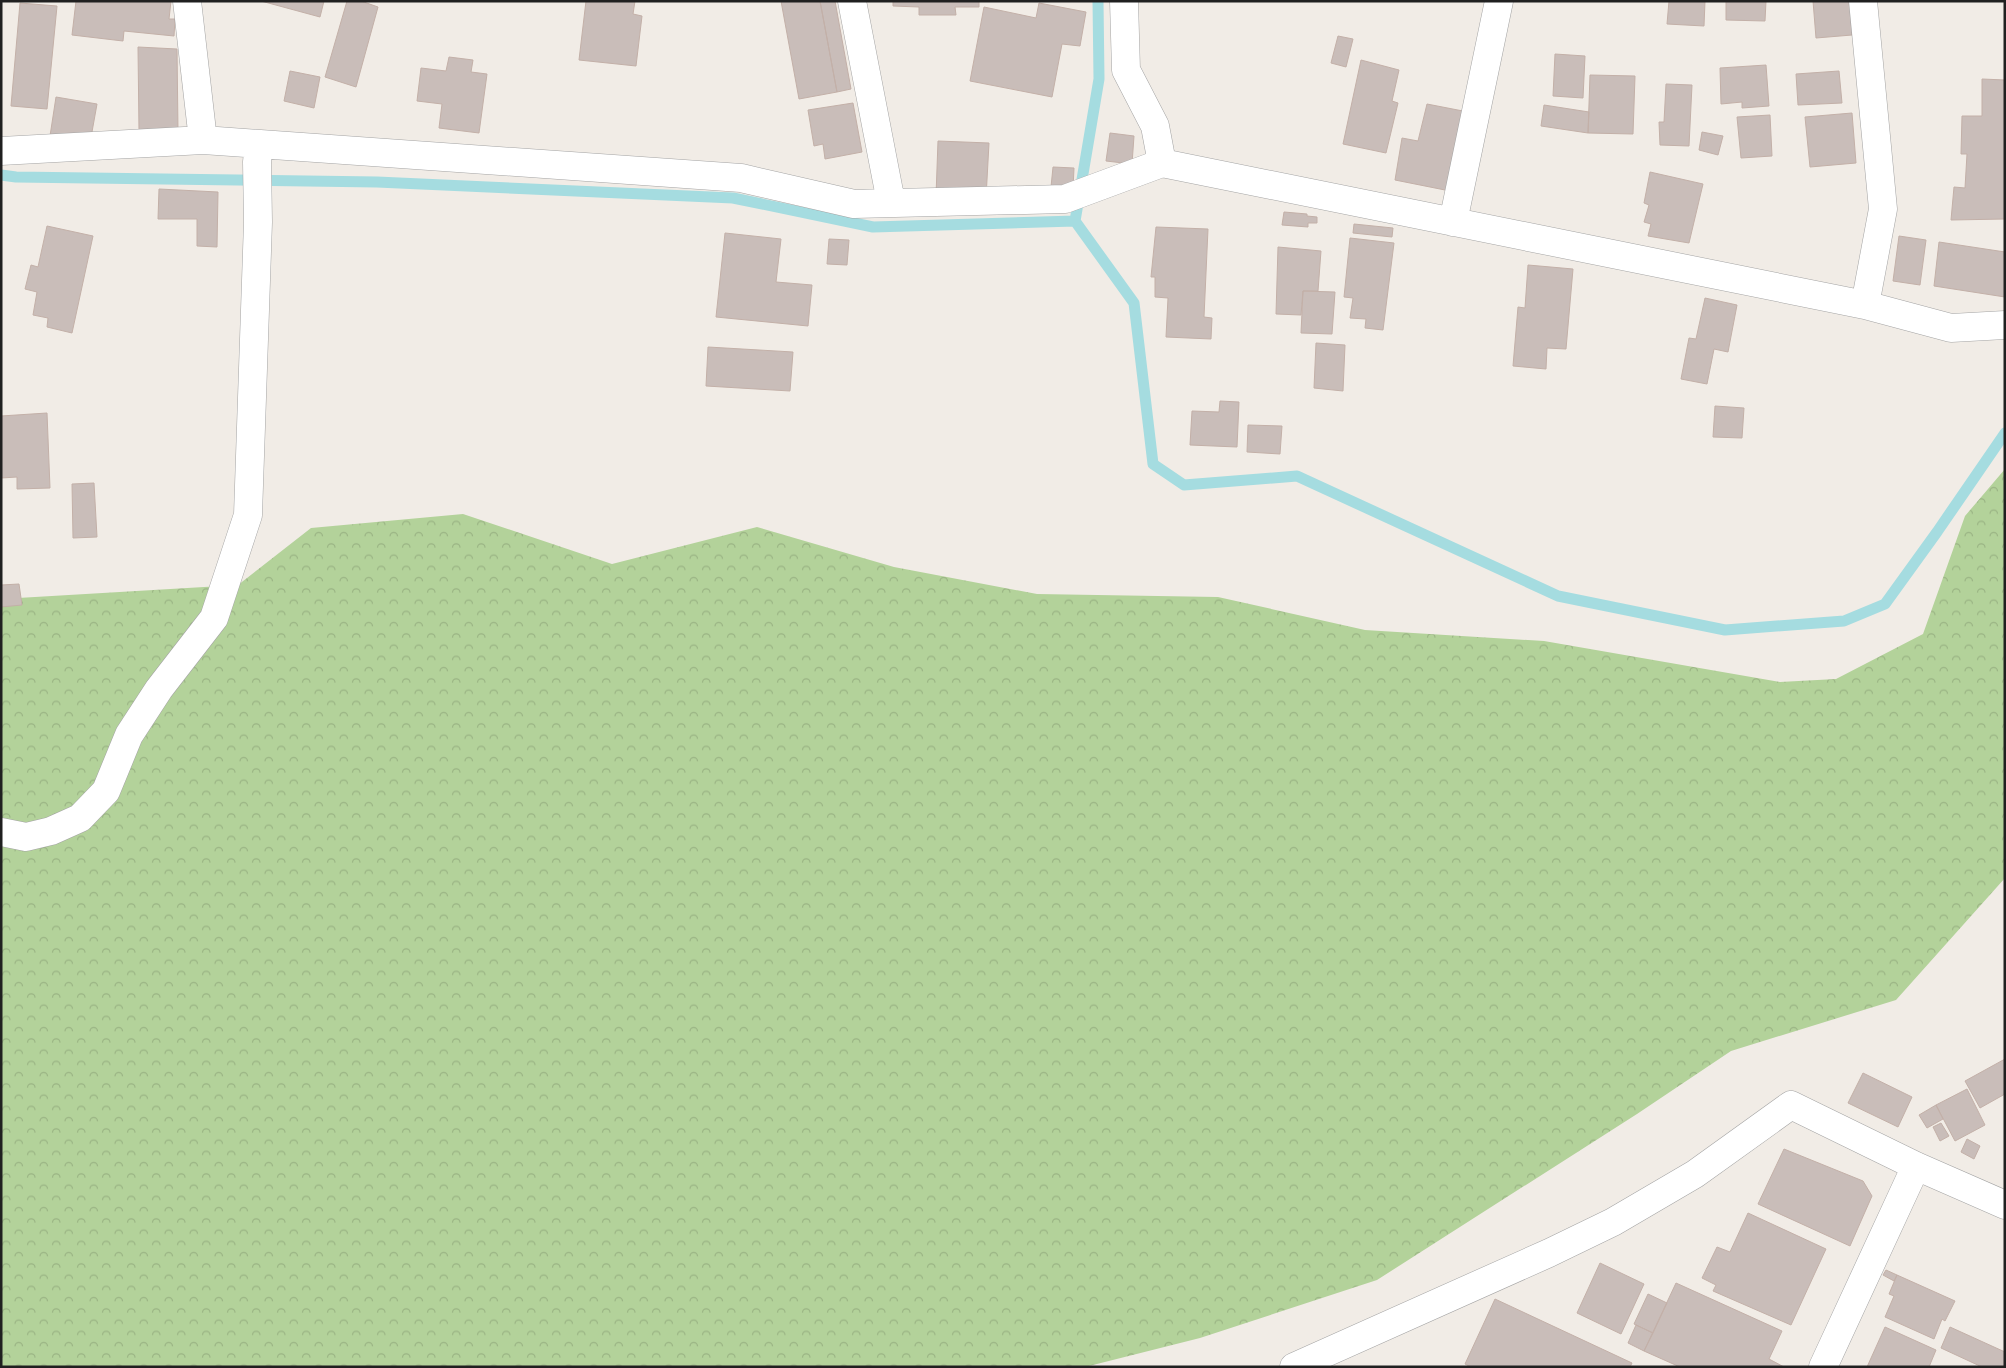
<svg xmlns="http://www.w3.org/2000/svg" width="2006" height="1368" viewBox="0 0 2006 1368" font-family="'Public Sans',sans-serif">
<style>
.forest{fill:url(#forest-crowns)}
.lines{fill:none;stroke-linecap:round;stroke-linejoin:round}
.stream{stroke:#a5dce0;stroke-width:11}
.building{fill:#c9bdb9;stroke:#c3b0a8}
.minor-casing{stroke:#a4a4a4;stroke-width:29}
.minor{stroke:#fff;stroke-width:28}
</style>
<defs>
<pattern id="forest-crowns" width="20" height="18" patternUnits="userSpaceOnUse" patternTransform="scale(1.25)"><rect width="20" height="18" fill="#b3d29a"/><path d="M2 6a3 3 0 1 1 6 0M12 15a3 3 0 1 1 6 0" fill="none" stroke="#9ab484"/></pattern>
</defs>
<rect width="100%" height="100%" fill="#f1ece6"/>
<path class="forest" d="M2005,469v409l-109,122 -165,51 -94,63 -260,166 -177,58 -115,29h-1084v-768l237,-14 73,-57 152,-14 149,50 145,-37 137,40 143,27 181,3 147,33 179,11 236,41 56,-3 87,-45 42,-118z"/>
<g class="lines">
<path class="stream" d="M1098,1l1,78 -24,142 59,82 19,161 31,21 113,-9 261,120 167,34 119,-9 41,-17 52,-72 68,-99
M1,175l15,2 361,5 356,16 140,29 202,-6"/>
</g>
<path class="building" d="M76,1h95l-2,18h6l-1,17 -50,-5 -1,10 -51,-6z
M261,1h63l-4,16z
M347,1h14l17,6 -22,80 -31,-10z
M586,1h49l-2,13 9,2 -6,50 -57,-6z
M781,1h39l17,91 -38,7z
M820,1h15l16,88 -14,3z
M893,1h86v6h-24l1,8h-37v-8l-26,-1z
M1669,1h36l-1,25 -37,-2z
M1726,1h40l-1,20 -39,-1z
M1813,1h37l2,34 -36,3z
M20,3l37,3 -10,103 -36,-3z
M1039,3l47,9 -6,34 -18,-2 -10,53 -82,-16 14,-74 52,11z
M1338,36l15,3 -7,28 -15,-4z
M138,47l39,2 1,83 -39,-1z
M1555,54l30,2 -2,42 -30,-2z
M449,57l24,3 -2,12 16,2 -8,59 -40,-5 3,-24 -25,-3 4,-33 25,3z
M1361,60l38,10 -7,31 6,2 -12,50 -43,-9z
M1766,65l3,41 -27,2v-6l-21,2 -1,-36z
M290,71l30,6 -6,31 -30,-7z
M1839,71l3,32 -44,2 -2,-31z
M1590,75l45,1 -2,58 -45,-1z
M1982,79l23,1v139l-54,1 3,-33 11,1 2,-34h-6l1,-38h20z
M1666,84l26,1 -3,61 -29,-1 -1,-23h5z
M56,97l41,7 -7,39 -40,-7z
M853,103l9,49 -37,7 -2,-15 -9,2 -6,-36z
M1427,104l41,8 -18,79 -55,-11 7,-42 16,3z
M1544,105l45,7 -1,21 -47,-7z
M1852,113l4,50 -46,4 -5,-50z
M1770,115l2,41 -31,2 -4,-41z
M1702,132l21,4 -5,19 -19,-5z
M1110,133l24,3 -2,28 -26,-3z
M938,141l51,2 -3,55 -50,-2z
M1053,167l21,1 -1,21 -22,-2z
M1650,172l53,12 -14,59 -41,-7 3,-12 -7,-2 5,-17 -5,-2z
M159,189l59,3 -1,55 -20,-1v-27h-39z
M1284,212l23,2v2l10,1v6h-9v4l-26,-2z
M1354,224l39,4 -1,9 -39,-4z
M47,226l46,10 -21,97 -25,-6 1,-9 -15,-3 4,-23 -12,-3 6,-24 7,2z
M1156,227l52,2 -4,88 8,1 -1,21 -45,-2 2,-39 -13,-1v-20h-4z
M725,233l56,6 -5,43 36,3 -4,41 -92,-9z
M1899,236l27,4 -6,45 -27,-4z
M1350,238l44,5 -11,87 -18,-2 1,-9 -16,-1 3,-20 -9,-1z
M829,239l20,1 -2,25 -20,-1z
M1939,242l66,10v45l-71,-11z
M1278,247l43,4 -3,40h-15l-2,24 -25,-1z
M1528,265l45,4 -7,80 -19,-1 -1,21 -33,-3 5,-59 7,1z
M1303,291l32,1 -3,42 -31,-1z
M1705,298l32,7 -9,47 -14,-3 -7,35 -26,-5 8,-41 7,1z
M1316,343l29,2 -2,46 -29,-3z
M708,347l85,5 -3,39 -84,-5z
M1220,401l19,1 -2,45 -47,-2 2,-34 27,1z
M1715,406l29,2 -2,30 -29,-1z
M47,413l3,75 -33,1v-12l-16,1v-62z
M1248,425l34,1 -2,28 -33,-2z
M94,483l3,54 -24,1 -1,-54z
M19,584l3,21 -21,2v-22z
M2005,1059v35l-25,14 -15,-27z
M1863,1073l49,24 -14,30 -50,-24z
M1967,1089l18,36 -30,16 -19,-36z
M1936,1105l7,14 -16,9 -8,-13z
M1941,1123l8,13 -9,5 -7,-14z
M1967,1139l13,7 -6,13 -13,-7z
M1784,1149l79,32 9,15 -22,50 -92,-42z
M1748,1213l78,36 -35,76 -78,-34 3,-6 -14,-7 15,-31 13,5z
M1600,1263l44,21 -23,50 -44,-21z
M1886,1270l11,5 -3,6 -11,-6z
M1897,1275l58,26 -10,20 -3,-2 -8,20 -49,-22 9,-21 -5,-2z
M1676,1283l106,48 -13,28 15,8h-104l-36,-16z
M1648,1294l19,9 -14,30 -19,-9z
M1495,1299l137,64 -2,4h-159l-6,-3z
M1636,1325l17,8 -9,18 -16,-8z
M1885,1327l51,23 -7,17h-62z
M1950,1327l55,25 -1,15h-22l-41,-19z"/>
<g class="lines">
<defs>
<path id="minor" d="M187,1l16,139
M852,1l39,201
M1124,1l2,69 29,56 7,37
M1863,1l20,208 -18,96
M1,151l202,-11 538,38 113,26 211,-5 97,-36 703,142 86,23 54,-3
M1453,222l46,-221
M1,832l25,5 25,-6 29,-13 26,-27 23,-56 30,-46 55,-71 34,-103 10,-293 -1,-60 2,-18
M1294,1367l255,-114 64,-31 82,-48 96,-69 125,61 89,39
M1823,1367l93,-201"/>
</defs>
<use href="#minor" class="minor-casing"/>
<use href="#minor" class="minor"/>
</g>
<rect width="2006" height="1368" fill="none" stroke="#202020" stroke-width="5"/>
</svg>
